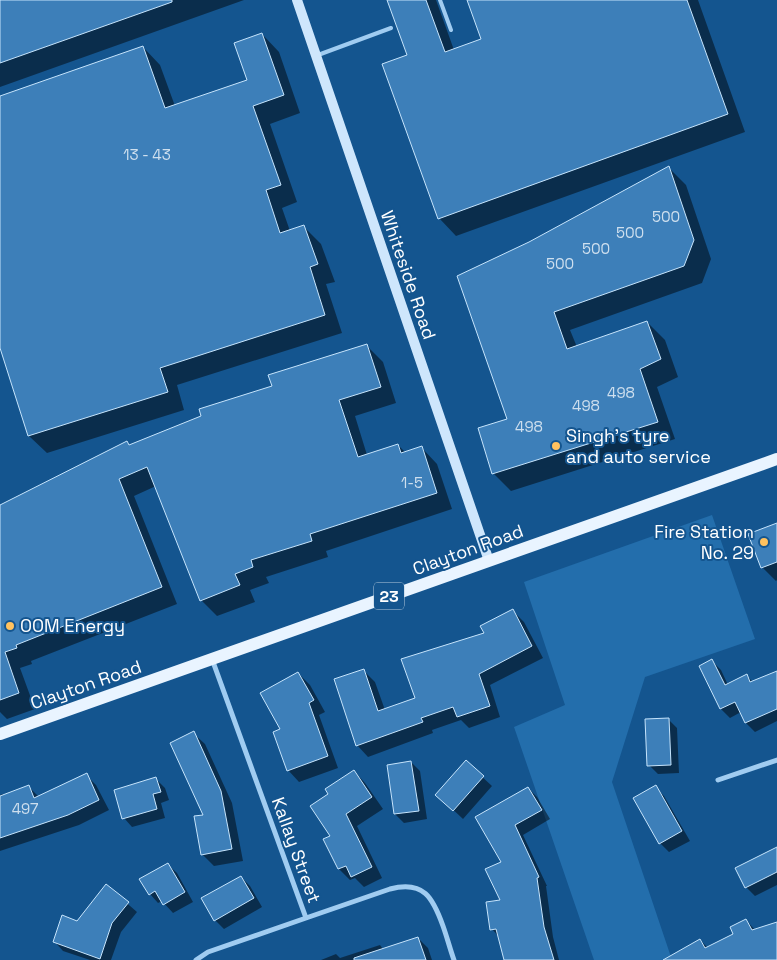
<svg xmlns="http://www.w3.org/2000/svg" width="777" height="960" viewBox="0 0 777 960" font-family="'Space Grotesk',sans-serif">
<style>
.green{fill:#236eac}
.shadow{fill:#0007}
.building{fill:#3d7fb9;stroke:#c6e4fc}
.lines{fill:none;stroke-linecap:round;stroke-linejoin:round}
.lane{stroke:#a0ccf1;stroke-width:4}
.street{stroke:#a0ccf1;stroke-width:5}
.secondary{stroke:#cee6fc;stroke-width:10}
.primary{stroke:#e9f4ff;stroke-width:12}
.poi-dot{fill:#ffc25f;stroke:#14558f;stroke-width:2}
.labels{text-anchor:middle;stroke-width:4;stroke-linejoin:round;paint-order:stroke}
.number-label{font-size:15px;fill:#cedfee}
.shield{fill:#14558f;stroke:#b8ccdd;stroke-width:1}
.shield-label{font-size:16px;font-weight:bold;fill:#fff}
.street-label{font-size:18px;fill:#fff;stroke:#14558f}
.poi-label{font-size:18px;fill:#fff;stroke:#14558f;text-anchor:start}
</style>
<rect width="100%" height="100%" fill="#14558f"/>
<path class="green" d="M712,515l43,124 -110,38 -33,105 60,178h-78l-80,-233 51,-22 -41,-123z"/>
<path class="shadow" d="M0,0h244l-244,87z
M388,0h48l18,50 29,-11 -15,-39h230l47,132 -289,104 -17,-18 -31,-162z
M262,34l17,18 21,61 -30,11 27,78 -15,6 8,23 13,-5 18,18 14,38 -9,2 16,49 -165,52 7,25 -137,43 -18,-17 -29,-92v-247l143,-50 17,18 15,41 73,-25z
M669,168l17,17 25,74 -9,24 -132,47 7,17 70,-25 18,18 13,37 -21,10 18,52 -164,52 -18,-18 15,-53 21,-177z
M367,346l16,16 13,41 -41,13 12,39 31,-10 8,8 15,-6 16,17 15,45 -126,42 2,6 -62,20 3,6 -19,7 5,12 -38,14 -16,-16 -45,-114 -22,10 43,108 -146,57 1,3 -12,4 15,41 -28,10 -7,-7v-206l127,-64 3,4z
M777,524v56l-1,1 -14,-14z
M513,611l11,11 19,36 -53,27 10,32 -31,11 -8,-8 -29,10 1,3 -65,24 -11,-12 7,-74 11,11 10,28 32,-11z
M712,661l9,9 7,15 19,-9 6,6 24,-10v49l-22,11 -9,-9 -5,-11 -11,6 -9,-9 -21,-42z
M298,673l12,12 15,27 -6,3 19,53 -39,14 -11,-12 -6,-40z
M668,719l9,9 2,45 -21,1 -9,-9z
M193,733l12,11 27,59 11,58 -29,5 -12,-12 3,-38z
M411,762l9,9 7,48 -23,4 -9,-9z
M466,762l26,24 -29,33 -17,-16z
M354,771l11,12 18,26 -26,17 25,52 -18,9 -9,-9 -5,2 -11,-11 -7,-33 -2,-42z
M86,775l10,10 13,25 -30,15 -79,26v-56l3,-1 1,1 25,-8 10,10z
M156,779l9,9 4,12 -8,3 4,15 -33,9 -8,-9z
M655,787l9,9 26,45 -21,11 -9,-9 -25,-45z
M528,788l9,9 13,22 -27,16 24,51h-1l7,51 6,23h-53l-7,-23 -7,-8 10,-28 1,-39 -26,-45z
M777,848v37l-22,11 -9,-9z
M168,865l9,8 16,29 -20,11 -11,-12 -4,2 -8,-9z
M241,877l9,9 12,21 -38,22 -9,-9z
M106,885l31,27 -16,20 -10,28h-21l-27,-9 -8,-9 22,-20z
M746,920l9,10 22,-7v37h-93l16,-20 8,8 27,-13z
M418,938l10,10 4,12h-111l15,-6 4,4 40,-13 3,4z"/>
<path class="building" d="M0,0h172v2l-172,61z
M387,0h39l19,52 36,-13 -14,-39h220l41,114 -290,105 -56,-155 25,-9z
M262,33l22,62 -31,11 28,79 -15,5 14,43 24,-8 14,39 -8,3 15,48 -165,53 8,24 -140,44 -28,-88v-252l143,-50 22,62 82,-28 -13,-37z
M669,166l25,74 -10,26 -130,46 13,37 80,-28 14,38 -21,10 18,53 -166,52 -14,-46 29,-9 -50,-143 72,-34z
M367,344l14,43 -42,13 19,57 40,-13 3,9 21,-7 15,47 -127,41 2,7 -61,19 2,7 -18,7 5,11 -40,16 -53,-134 -28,12 43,108 -146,58 1,3 -12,4 14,41 -19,7v-195l127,-64 2,4 72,-29 -2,-7 73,-23 -4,-11z
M777,523v39l-16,6 -13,-34z
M513,609l19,37 -53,28 11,32 -33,11 -4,-10 -32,11 2,4 -67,24 -22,-67 30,-10 14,42 37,-13 -14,-39 83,-26 -4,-7z
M712,659l13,26 22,-11 3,8 27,-11v38l-32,14 -10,-21 -15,7 -21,-43z
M298,672l16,28 -5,3 19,53 -41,15 -14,-39 7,-3 -20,-36z
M669,718l2,47 -24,1 -2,-47z
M194,731l27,60 11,58 -31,6 -7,-39 9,-1 -33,-72z
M466,760l18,16 -31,35 -18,-16z
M411,761l8,50 -25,3 -7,-49z
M354,770l18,27 -26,17 26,53 -21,10 -5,-11 -8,3 -15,-30 7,-3 -20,-30 18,-12 -3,-5z
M87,773l12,27 -31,15 -68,23v-42l29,-11 5,13z
M156,777l5,15 -8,2 4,15 -35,10 -8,-29z
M656,785l26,46 -23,13 -26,-46z
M528,787l14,23 -27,15 24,52 -2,1 7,49 10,33h-50l-8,-31 -6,1 -4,-28 14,-2 -15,-31 16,-7 -26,-45z
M777,847v25l-32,16 -10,-20z
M168,863l17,29 -22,13 -8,-14 -6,4 -10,-16z
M241,876l13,22 -40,23 -13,-23z
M106,884l23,18 -17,21 -12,36 -47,-17 9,-27 15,6z
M746,919l6,11 25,-8v38h-114l37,-21 5,9 28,-14 -3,-7z
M418,937l8,23h-72v-2z"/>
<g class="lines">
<path class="lane" d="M440,0l11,30
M318,55l73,-27"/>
<path class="street" d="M212,659l94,259 84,-29c34,-9 43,9 53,37 4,11 7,23 11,34
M718,780l59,-20
M196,960l12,-8 98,-34"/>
<path class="secondary" d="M297,0l192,561"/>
<path class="primary" d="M0,734l777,-275"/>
</g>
<g class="poi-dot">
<circle cx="556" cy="446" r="5"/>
<circle cx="764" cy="542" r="5"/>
<circle cx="10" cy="626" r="5"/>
</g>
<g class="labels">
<g class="number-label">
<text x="147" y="160">13 - 43</text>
<text x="666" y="222">500</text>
<text x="630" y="238">500</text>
<text x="596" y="254">500</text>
<text x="560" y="269">500</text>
<text x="621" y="398">498</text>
<text x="586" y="411">498</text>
<text x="529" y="432">498</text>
<text x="412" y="488">1-5</text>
<text x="25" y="814">497</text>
</g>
<rect class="shield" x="374" y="582.5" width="30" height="27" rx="4"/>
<g class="shield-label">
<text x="389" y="602">23</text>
</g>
<g class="street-label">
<text transform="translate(408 275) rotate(71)" y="6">Whiteside Road</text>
<text transform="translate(468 550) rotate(-20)" y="6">Clayton Road</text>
<text transform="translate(86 685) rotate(-19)" y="6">Clayton Road</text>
<text transform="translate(296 850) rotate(70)" y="6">Kallay Street</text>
</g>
<g class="poi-label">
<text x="566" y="442">Singh's tyre<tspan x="566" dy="21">and auto service</tspan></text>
<text x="754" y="538" text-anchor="end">Fire Station<tspan x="754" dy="21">No. 29</tspan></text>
<text x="20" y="632">OOM Energy</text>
</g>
</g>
</svg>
